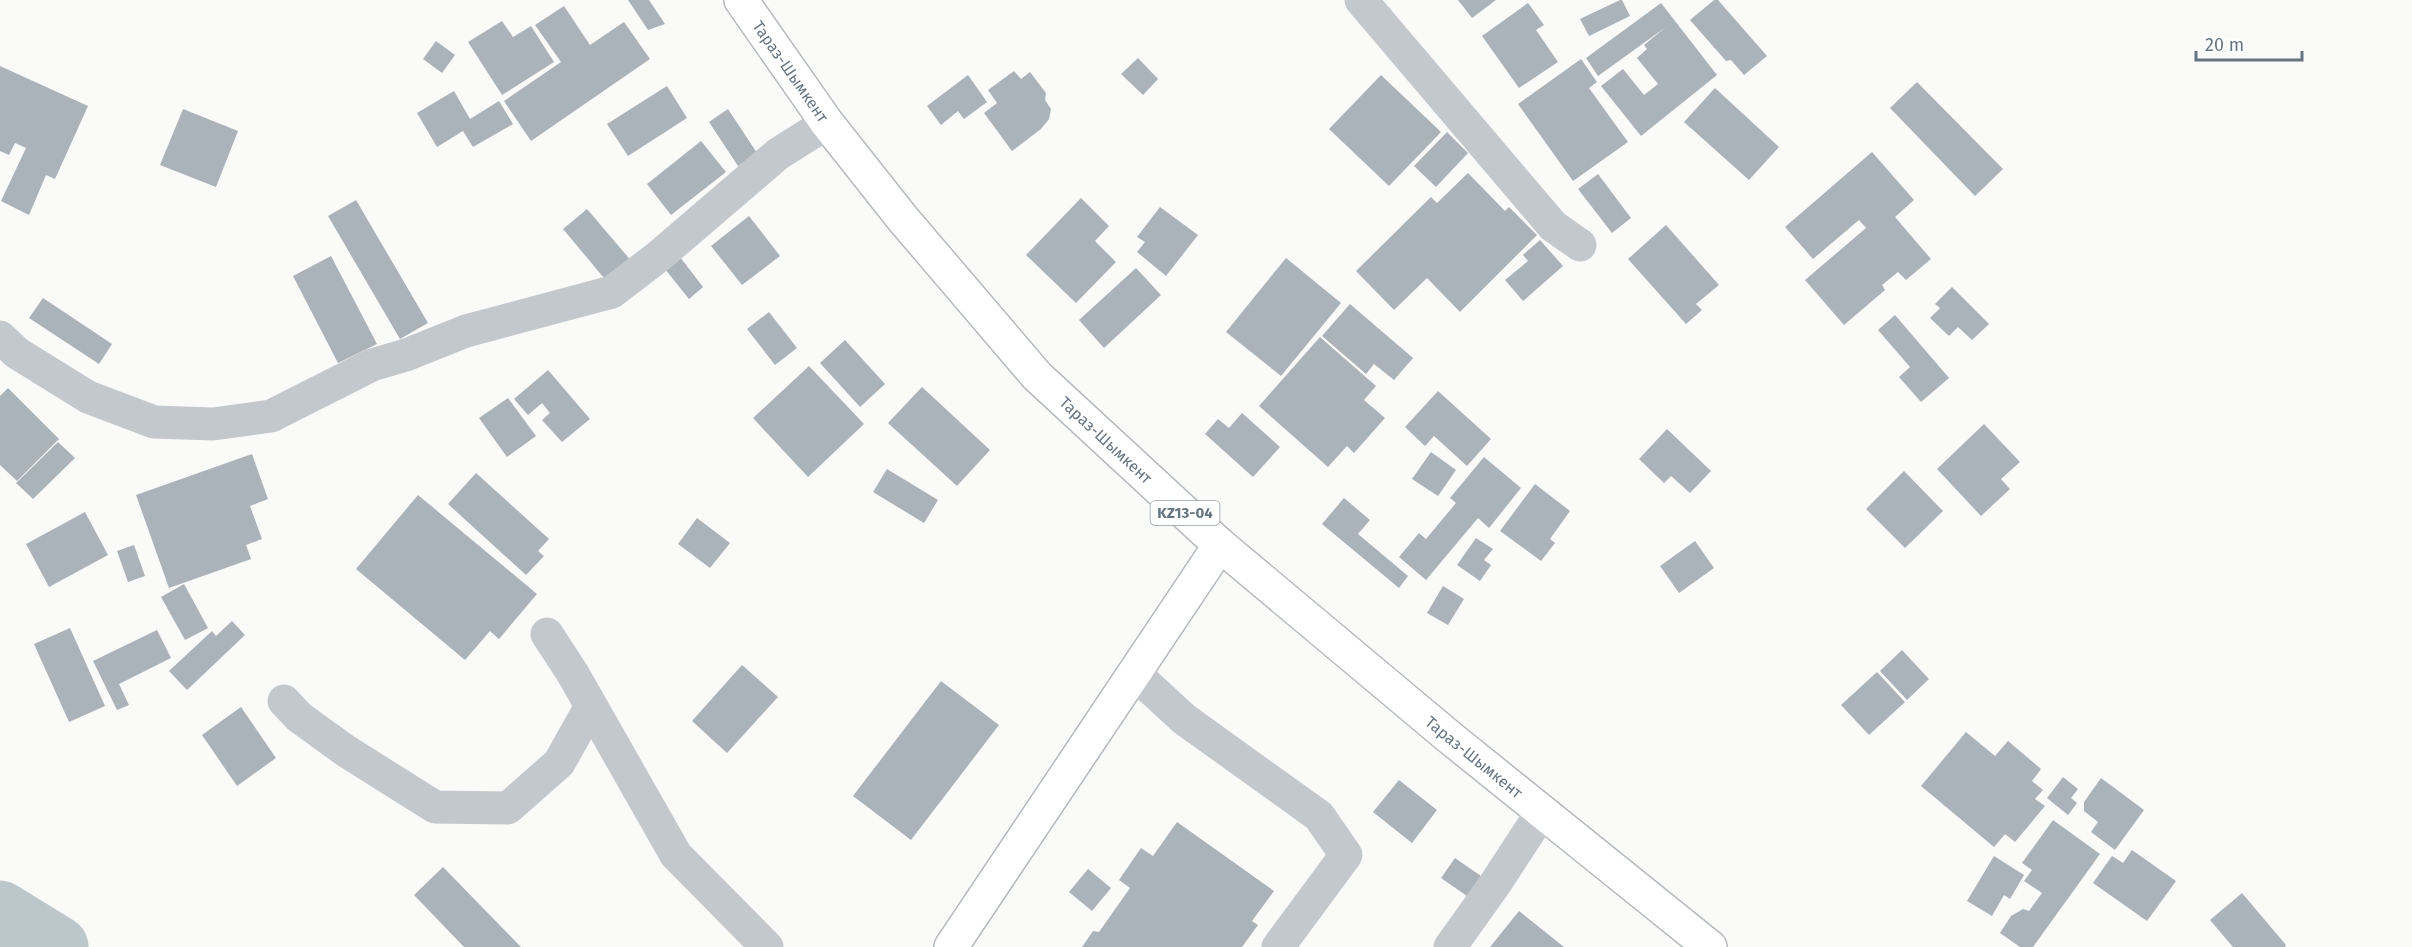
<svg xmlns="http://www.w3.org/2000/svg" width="2412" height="947" viewBox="0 0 2412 947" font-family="'Fira Sans',sans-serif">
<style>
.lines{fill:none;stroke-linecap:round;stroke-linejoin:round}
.river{stroke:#bbc7cb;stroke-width:63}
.building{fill:#aab3b9}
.secondary-casing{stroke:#b3babf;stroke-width:36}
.primary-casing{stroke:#b5babe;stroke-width:36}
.street{stroke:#c3c8cc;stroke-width:33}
.secondary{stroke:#fff;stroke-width:33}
.primary{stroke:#fff;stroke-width:33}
.labels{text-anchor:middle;stroke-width:6;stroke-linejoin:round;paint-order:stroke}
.shield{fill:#fff;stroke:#939fa8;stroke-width:1.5}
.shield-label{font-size:15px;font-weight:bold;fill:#657683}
.street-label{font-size:16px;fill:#657683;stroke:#fff}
</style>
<rect width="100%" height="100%" fill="#fafaf8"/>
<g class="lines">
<path class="river" d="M0,912l57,35"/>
</g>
<path class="building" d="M628,0h21l16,24 -17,6z
M1458,0h38l-24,18z
M1620,0h2l8,16 -41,20 -9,-17z
M1714,0h4l49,56 -23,19 -13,-15 -5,1 -36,-41z
M1528,3l16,22 -8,5 22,32 -39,26 -37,-52z
M1661,3l56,72 -76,61 -40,-50 22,-17 21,26 14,-11 -21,-26 10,-9 -3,-4 22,-18 -68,49 -12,-18z
M564,6l26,39 34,-23 26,37 -119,82 -27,-40 57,-39 -26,-37z
M502,21l11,16 18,-11 23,36 -52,33 -34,-53z
M436,41l19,14 -13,18 -19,-14z
M1138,58l20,21 -15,16 -22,-21z
M1581,59l16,23 -8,6 39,54 -55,39 -55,-77z
M0,66l88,40 -33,73 -9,-4 -17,40 -28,-14 25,-53 -11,-5 -6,12 -9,-4z
M1014,71l7,8 9,-7 16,21 -1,7 6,9 -2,10 -8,10 -29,22 -28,-38 13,-10 -9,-13z
M968,75l19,27 -23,17 -6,-8 -17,14 -14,-19z
M1381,75l60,57 -52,54 -60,-57z
M1917,82l86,87 -28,27 -85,-88z
M667,86l20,32 -59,38 -21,-32z
M1715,88l64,59 -30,33 -65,-58z
M454,91l16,28 29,-18 14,23 -40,23 -10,-16 -26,16 -20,-34z
M183,109l55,22 -22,56 -56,-22z
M728,109l29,44 -19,13 -29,-44z
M1447,132l21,21 -32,34 -22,-21z
M701,141l25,31 -55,43 -24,-31z
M1872,152l42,48 -19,17 36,42 -25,21 -8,-8 -16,13 3,5 -41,35 -39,-45 61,-52 -7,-8 -46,39 -28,-32z
M1468,173l37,38 4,-4 28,28 -77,77 -33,-34 -33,32 -38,-39 75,-74 6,6z
M1598,174l33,44 -19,15 -34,-44z
M1081,198l28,28 -14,15 21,21 -40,41 -50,-48z
M356,200l72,123 -28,16 -72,-123z
M1160,207l38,28 -32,41 -29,-24 8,-10 -8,-5z
M587,209l46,54 -24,21 -46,-55z
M749,216l31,40 -38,29 -31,-39z
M1666,225l53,60 -23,19 6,6 -16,14 -58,-65z
M1540,240l23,26 -40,35 -18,-21 23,-19 -5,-6z
M331,256l46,88 -39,19 -45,-87z
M680,257l23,30 -14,12 -24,-30z
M1286,258l55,45 -60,73 -55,-44z
M1136,268l25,27 -57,53 -25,-28z
M1952,287l37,37 -17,16 -14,-13 -9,9 -19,-18 10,-10 -5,-4z
M43,298l69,46 -13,20 -70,-46z
M1350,304l63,54 -19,22 -20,-16 -8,10 -44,-38z
M769,312l28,36 -22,17 -28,-36z
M1895,315l54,63 -28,24 -22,-25 11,-10 -32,-37z
M1320,337l56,49 -12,14 21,18 -31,35 -7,-7 -19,21 -69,-61z
M845,340l40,44 -25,23 -40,-44z
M809,366l55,58 -56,53 -55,-59z
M548,370l42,49 -28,23 -20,-22 8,-7 -8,-10 -14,12 -14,-16z
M922,387l68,63 -33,36 -69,-63z
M8,388l51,51 -42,42 -17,-16v-69z
M1438,391l53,48 -24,27 -33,-30 -9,10 -20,-19z
M508,398l28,38 -29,21 -28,-39z
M1242,413l38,34 -27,30 -48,-43 13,-15 11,9z
M1984,424l36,38 -19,17 9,10 -29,27 -44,-47z
M1667,429l44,42 -21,22 -19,-17 -7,7 -25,-24z
M58,442l17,16 -42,41 -17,-16z
M1431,452l25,18 -18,26 -26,-17z
M252,454l16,45 -18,7 12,33 -16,6 5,14 -82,29 -33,-93z
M1484,457l37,31 -32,40 -11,-10 -52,62 -27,-23 20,-24 7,6 30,-36 -6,-5z
M887,469l51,31 -14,23 -51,-31z
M1904,471l39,40 -38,37 -39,-39z
M476,473l73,66 -11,12 6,5 -18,19 -78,-71z
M1535,484l35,27 -20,28 5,4 -14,18 -41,-30z
M418,495l119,99 -38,45 -9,-8 -25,29 -109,-91z
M1344,498l26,22 -12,14 50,42 -9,12 -77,-64z
M85,512l23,43 -59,32 -23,-43z
M697,518l33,25 -20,25 -32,-24z
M1476,538l17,11 -9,11 7,5 -11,16 -23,-16z
M1695,541l19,27 -35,25 -19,-27z
M134,545l11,31 -17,6 -11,-31z
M184,584l24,44 -23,12 -24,-43z
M1443,586l21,13 -16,26 -21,-12z
M232,621l13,14 -58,55 -18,-19 43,-40 4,5z
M70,628l35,78 -36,16 -35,-78z
M157,630l14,28 -52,26 10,21 -12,5 -24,-49z
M1902,650l27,29 -22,21 -27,-29z
M742,665l36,32 -51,56 -35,-32z
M1877,672l28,30 -36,33 -28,-30z
M941,681l58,44 -88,115 -58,-44z
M241,707l35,51 -39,28 -35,-51z
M1966,732l29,24 13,-15 33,28 -9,12 11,9 -8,9 10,7 -30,36 -10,-8 -11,13 -73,-61z
M2063,777l15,12 -7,9 6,5 -9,12 -21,-17z
M2101,778l43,32 -29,40 -24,-18 7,-10 -14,-11v-9z
M1399,780l38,30 -25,33 -39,-31z
M2053,820l47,34 -67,93h-13l-20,-14 11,-17 12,-7 6,2 13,-18 -18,-12 8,-11 -10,-7z
M1177,822l97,69 -22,30 6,4 -16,22h-160l11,-16 6,1 31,-44 -11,-8 22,-32 12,8z
M2132,850l44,31 -29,40 -54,-38 19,-27 11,7z
M1994,856l30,19 -14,24 -6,-4 -12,21 -25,-15z
M1455,858l26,18 -14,20 -26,-18z
M443,867l78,80h-57l-50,-52z
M1088,869l23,19 -19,23 -23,-19z
M2242,893l44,52 -1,2h-52l-23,-27z
M1519,911l45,36h-74z"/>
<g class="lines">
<defs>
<path id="secondary" d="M951,947l269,-402"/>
<g id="primary">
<path id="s1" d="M741,0l86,123 76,96 134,157 183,169 228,191 262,211"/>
</g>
</defs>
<use href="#secondary" class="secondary-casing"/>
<use href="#primary" class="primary-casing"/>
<path class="street" d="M1361,0l192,226 27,19
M0,337l17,16 71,44 66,25 59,2 58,-8 101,-51 34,-10 60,-24 146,-39 47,-36 119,-102 49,-31
M547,634l26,40 103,181 91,92
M1134,673l50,46 135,97 27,39 -68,92
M284,701l15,16 47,34 89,56 73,1 51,-45 32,-57
M1450,947l45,-63 47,-72"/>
<use href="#secondary" class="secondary"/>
<use href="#primary" class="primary"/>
</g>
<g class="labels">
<rect class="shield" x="1150.5" y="501" width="69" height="24" rx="4.5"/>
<g class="shield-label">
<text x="1185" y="518">KZ13-04</text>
</g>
<g class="street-label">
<text dy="6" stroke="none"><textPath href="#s1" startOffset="87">Тараз-Шымкент</textPath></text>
<text dy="6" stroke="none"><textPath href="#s1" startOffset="573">Тараз-Шымкент</textPath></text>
<text dy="6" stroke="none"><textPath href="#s1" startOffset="1059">Тараз-Шымкент</textPath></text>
</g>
</g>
<path d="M2196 51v9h106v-9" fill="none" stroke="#657683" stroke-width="3"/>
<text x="2205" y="51" font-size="18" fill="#657683" stroke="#ffffff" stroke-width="4.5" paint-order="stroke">20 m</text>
</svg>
